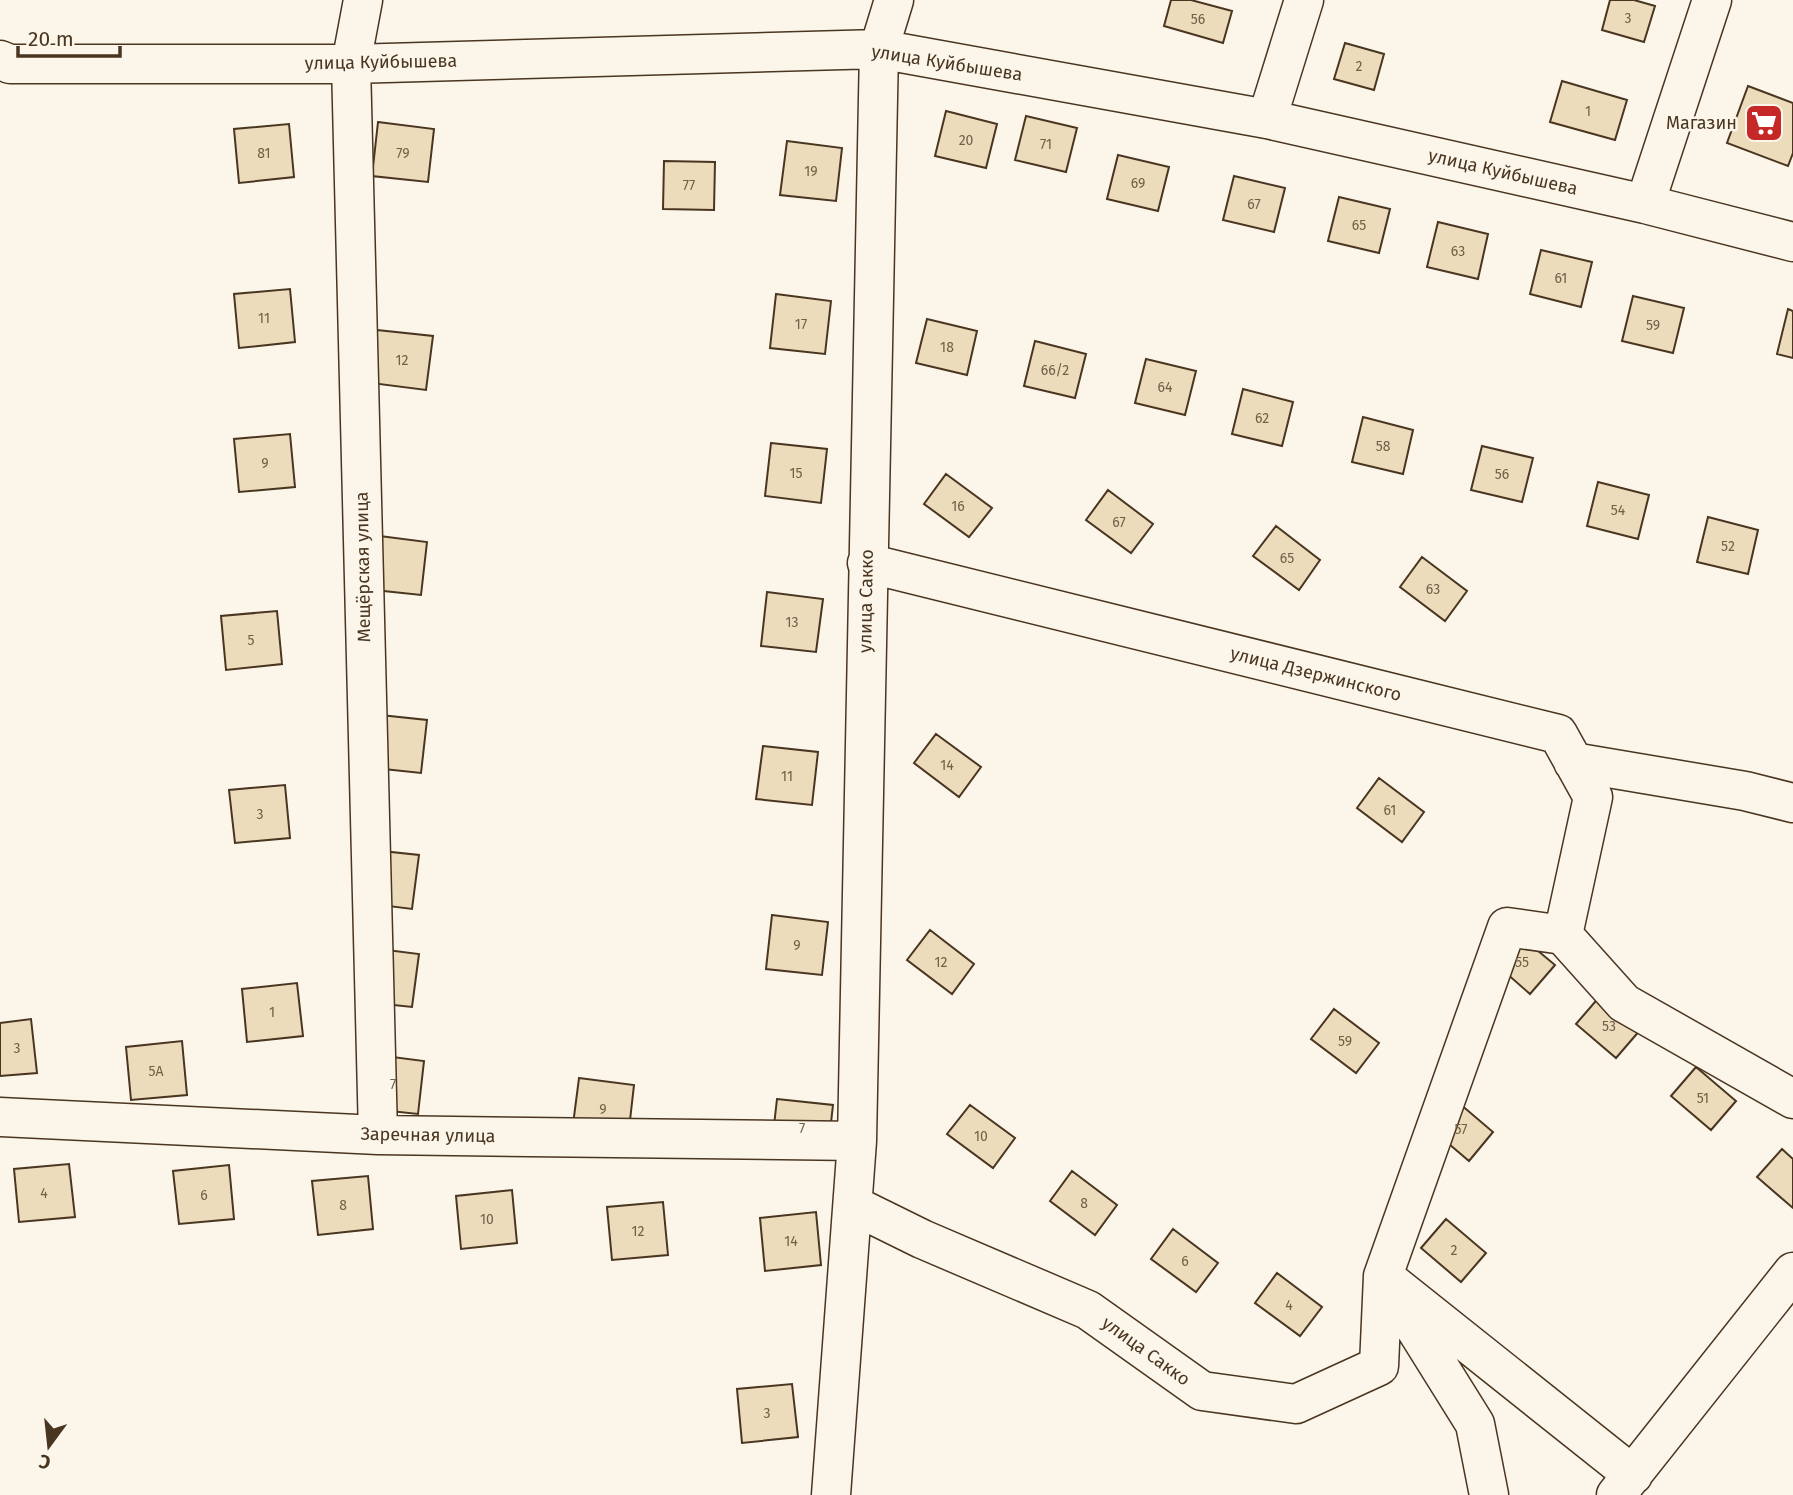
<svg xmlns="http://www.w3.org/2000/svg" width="1793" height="1495" viewBox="0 0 1793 1495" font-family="'Fira Sans',sans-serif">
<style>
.building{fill:#ecdcbc;stroke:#4a3520;stroke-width:2}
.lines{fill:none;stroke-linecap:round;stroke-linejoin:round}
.minor-casing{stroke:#4a3520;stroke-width:41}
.minor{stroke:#fbf6e9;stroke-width:38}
.labels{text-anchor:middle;stroke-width:5;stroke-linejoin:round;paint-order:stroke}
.number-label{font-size:14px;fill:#725f47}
.street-label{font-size:18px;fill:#4a3520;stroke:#fbf6e9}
.poi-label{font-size:18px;fill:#4a3520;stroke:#fbf6e9;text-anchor:end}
</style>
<rect width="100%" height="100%" fill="#fbf6e9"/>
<path class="building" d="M1171,0h20l41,11 -9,32 -59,-17z
M1610,0h24l21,6 -11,36 -42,-12z
M1345,43l39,11 -10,36 -40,-11z
M1562,81l65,19 -12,40 -65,-18z
M1748,86l45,17v50l-5,13 -61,-23z
M946,111l51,13 -11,44 -51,-12z
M1026,116l51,12 -11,44 -51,-12z
M378,122l56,7 -6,53 -56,-6z
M289,124l5,53 -55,6 -5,-54z
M787,141l55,7 -6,53 -56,-6z
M1118,155l51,12 -11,44 -51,-12z
M664,161l51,1 -1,48 -51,-1z
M1234,176l51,12 -11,44 -51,-12z
M1339,197l51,12 -11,44 -51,-12z
M1438,222l50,12 -10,45 -51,-12z
M1541,250l51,12 -11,45 -51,-13z
M290,289l5,53 -56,6 -5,-54z
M776,294l55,7 -6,53 -55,-6z
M1633,296l51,12 -11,45 -51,-12z
M1788,309l5,2v47l-16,-4z
M927,319l50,12 -10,44 -51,-12z
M377,330l56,6 -7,54 -55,-7z
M1035,341l51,13 -11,44 -51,-12z
M1146,359l50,12 -11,44 -50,-12z
M1243,389l50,13 -11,44 -50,-12z
M1363,417l50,13 -10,44 -51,-12z
M290,434l5,53 -56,5 -5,-53z
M771,443l56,6 -6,54 -56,-7z
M1482,446l51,12 -11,44 -51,-12z
M946,474l46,34 -23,29 -45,-33z
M1598,482l51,13 -11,44 -51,-13z
M1108,490l45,34 -22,29 -45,-33z
M1708,517l50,13 -10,44 -51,-12z
M1276,526l44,34 -21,30 -46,-34z
M372,535l55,7 -6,53 -56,-6z
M1422,557l45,34 -22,30 -45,-34z
M767,592l56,7 -7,53 -55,-6z
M277,611l5,53 -56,6 -5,-54z
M371,714l56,6 -6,53 -56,-6z
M936,734l45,33 -22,30 -45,-34z
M763,746l55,6 -6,53 -56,-6z
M1379,778l45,34 -22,30 -45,-34z
M285,785l5,53 -55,5 -6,-53z
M363,849l56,6 -7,54 -56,-7z
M772,915l56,7 -6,53 -56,-6z
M930,930l44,34 -22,30 -45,-34z
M1514,931l41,34 -25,29 -40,-35z
M363,947l56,7 -7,53 -56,-6z
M297,983l6,53 -56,6 -5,-53z
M1601,995l40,34 -25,29 -40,-34z
M1334,1009l45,34 -23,30 -45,-34z
M31,1019l6,54 -37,3v-53z
M182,1041l5,54 -56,5 -5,-53z
M369,1054l55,7 -6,53 -56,-6z
M1696,1067l40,34 -25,29 -40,-34z
M579,1078l55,7 -6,53 -56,-6z
M1453,1098l40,34 -24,29 -40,-34z
M777,1099l56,6 -6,53 -56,-6z
M970,1105l45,33 -22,30 -46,-34z
M1782,1149l11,10v49l-36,-31z
M69,1164l6,53 -56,5 -5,-53z
M229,1165l5,54 -55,5 -6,-53z
M1072,1171l45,34 -22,30 -45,-34z
M368,1176l5,53 -55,6 -6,-54z
M512,1190l5,53 -56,6 -5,-53z
M663,1202l5,53 -56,5 -5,-53z
M816,1212l5,53 -56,6 -5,-53z
M1446,1219l40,34 -25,29 -40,-34z
M1173,1229l45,34 -22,29 -45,-33z
M1277,1273l45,34 -22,29 -45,-33z
M792,1384l6,53 -56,6 -5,-54z"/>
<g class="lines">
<defs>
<path id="minor" d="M363,0l-12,64 27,1071
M0,60l10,4h341l528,-15 388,70 378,85 148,38
M1267,119l37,-119
M1645,204l67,-204
M867,563l691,171 35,63 -30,138 61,68 169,96
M1573,762l172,29 48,12
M0,1117l378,18 479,6
M853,1205l69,34 166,71 114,81 94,13 83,-38 4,-90 124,-349 56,8
M1383,1276l250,199
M1397,1299l78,125 14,71
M831,1495l26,-354 22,-1092 15,-49
M1616,1495l177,-223"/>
</defs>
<use href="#minor" class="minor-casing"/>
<use href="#minor" class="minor"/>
</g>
<defs>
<symbol id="supermarket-square" viewBox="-11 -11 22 22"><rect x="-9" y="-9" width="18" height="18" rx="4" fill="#c62828" stroke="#fbf6e9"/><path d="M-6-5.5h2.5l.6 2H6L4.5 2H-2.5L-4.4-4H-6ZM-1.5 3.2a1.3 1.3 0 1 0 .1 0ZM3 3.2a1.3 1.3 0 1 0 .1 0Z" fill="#fff"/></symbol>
</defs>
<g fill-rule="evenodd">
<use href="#supermarket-square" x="1742" y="101" width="44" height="44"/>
</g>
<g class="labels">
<g class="number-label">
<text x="1628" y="23">3</text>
<text x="1198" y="24">56</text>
<text x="1359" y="71">2</text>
<text x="1588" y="116">1</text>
<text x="966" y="145">20</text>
<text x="1046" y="149">71</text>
<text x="264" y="158">81</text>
<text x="403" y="158">79</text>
<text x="811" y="176">19</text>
<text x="1138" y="188">69</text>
<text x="689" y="190">77</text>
<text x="1254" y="209">67</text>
<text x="1359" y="230">65</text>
<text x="1458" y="256">63</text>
<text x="1561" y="283">61</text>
<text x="264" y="323">11</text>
<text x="801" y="329">17</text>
<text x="1653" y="330">59</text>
<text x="947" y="352">18</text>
<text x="402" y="365">12</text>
<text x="1055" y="375">66/2</text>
<text x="1165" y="392">64</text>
<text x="1262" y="423">62</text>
<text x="1383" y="451">58</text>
<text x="265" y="468">9</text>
<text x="796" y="478">15</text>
<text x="1502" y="479">56</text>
<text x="958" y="511">16</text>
<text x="1618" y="515">54</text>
<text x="1119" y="527">67</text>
<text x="1728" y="551">52</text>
<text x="1287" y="563">65</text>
<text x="1433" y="594">63</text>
<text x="792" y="627">13</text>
<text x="251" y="645">5</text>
<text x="947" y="770">14</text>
<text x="787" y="781">11</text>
<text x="1390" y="815">61</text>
<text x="260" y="819">3</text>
<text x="797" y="950">9</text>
<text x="941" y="967">12</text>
<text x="1522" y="967">55</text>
<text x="272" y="1017">1</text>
<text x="1609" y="1031">53</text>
<text x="1345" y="1046">59</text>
<text x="17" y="1053">3</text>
<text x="156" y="1076">5А</text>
<text x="393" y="1089">7</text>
<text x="1703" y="1103">51</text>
<text x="603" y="1114">9</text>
<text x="802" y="1133">7</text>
<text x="1461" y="1134">57</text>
<text x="981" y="1141">10</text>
<text x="44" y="1198">4</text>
<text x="204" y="1200">6</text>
<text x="1084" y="1208">8</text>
<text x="343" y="1210">8</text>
<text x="487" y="1224">10</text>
<text x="638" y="1236">12</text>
<text x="791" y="1246">14</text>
<text x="1454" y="1255">2</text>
<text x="1185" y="1266">6</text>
<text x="1289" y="1310">4</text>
<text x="767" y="1418">3</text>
</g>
<g class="street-label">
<text transform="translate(381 62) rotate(-1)" y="6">улица Куйбышева</text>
<text transform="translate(947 63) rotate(9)" y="6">улица Куйбышева</text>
<text transform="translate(1503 172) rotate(13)" y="6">улица Куйбышева</text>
<text transform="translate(363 567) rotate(-91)" y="6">Мещёрская улица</text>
<text transform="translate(866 601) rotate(-89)" y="6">улица Сакко</text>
<text transform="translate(1316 674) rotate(14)" y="6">улица Дзержинского</text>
<text transform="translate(428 1135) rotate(1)" y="6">Заречная улица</text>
<text transform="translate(1146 1351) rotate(36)" y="6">улица Сакко</text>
</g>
<g class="poi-label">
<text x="1737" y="129">Магазин</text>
</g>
</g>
<g transform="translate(49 1446) rotate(195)" stroke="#fbf6e9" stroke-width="5" paint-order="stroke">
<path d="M0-5L12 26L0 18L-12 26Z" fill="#4a3520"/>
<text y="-10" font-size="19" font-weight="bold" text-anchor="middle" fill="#4a3520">С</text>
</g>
<path d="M18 46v10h102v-10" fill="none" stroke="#4a3520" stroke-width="3.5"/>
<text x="28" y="46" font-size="21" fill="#4a3520" stroke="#fbf6e9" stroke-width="5" paint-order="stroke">20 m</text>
</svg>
